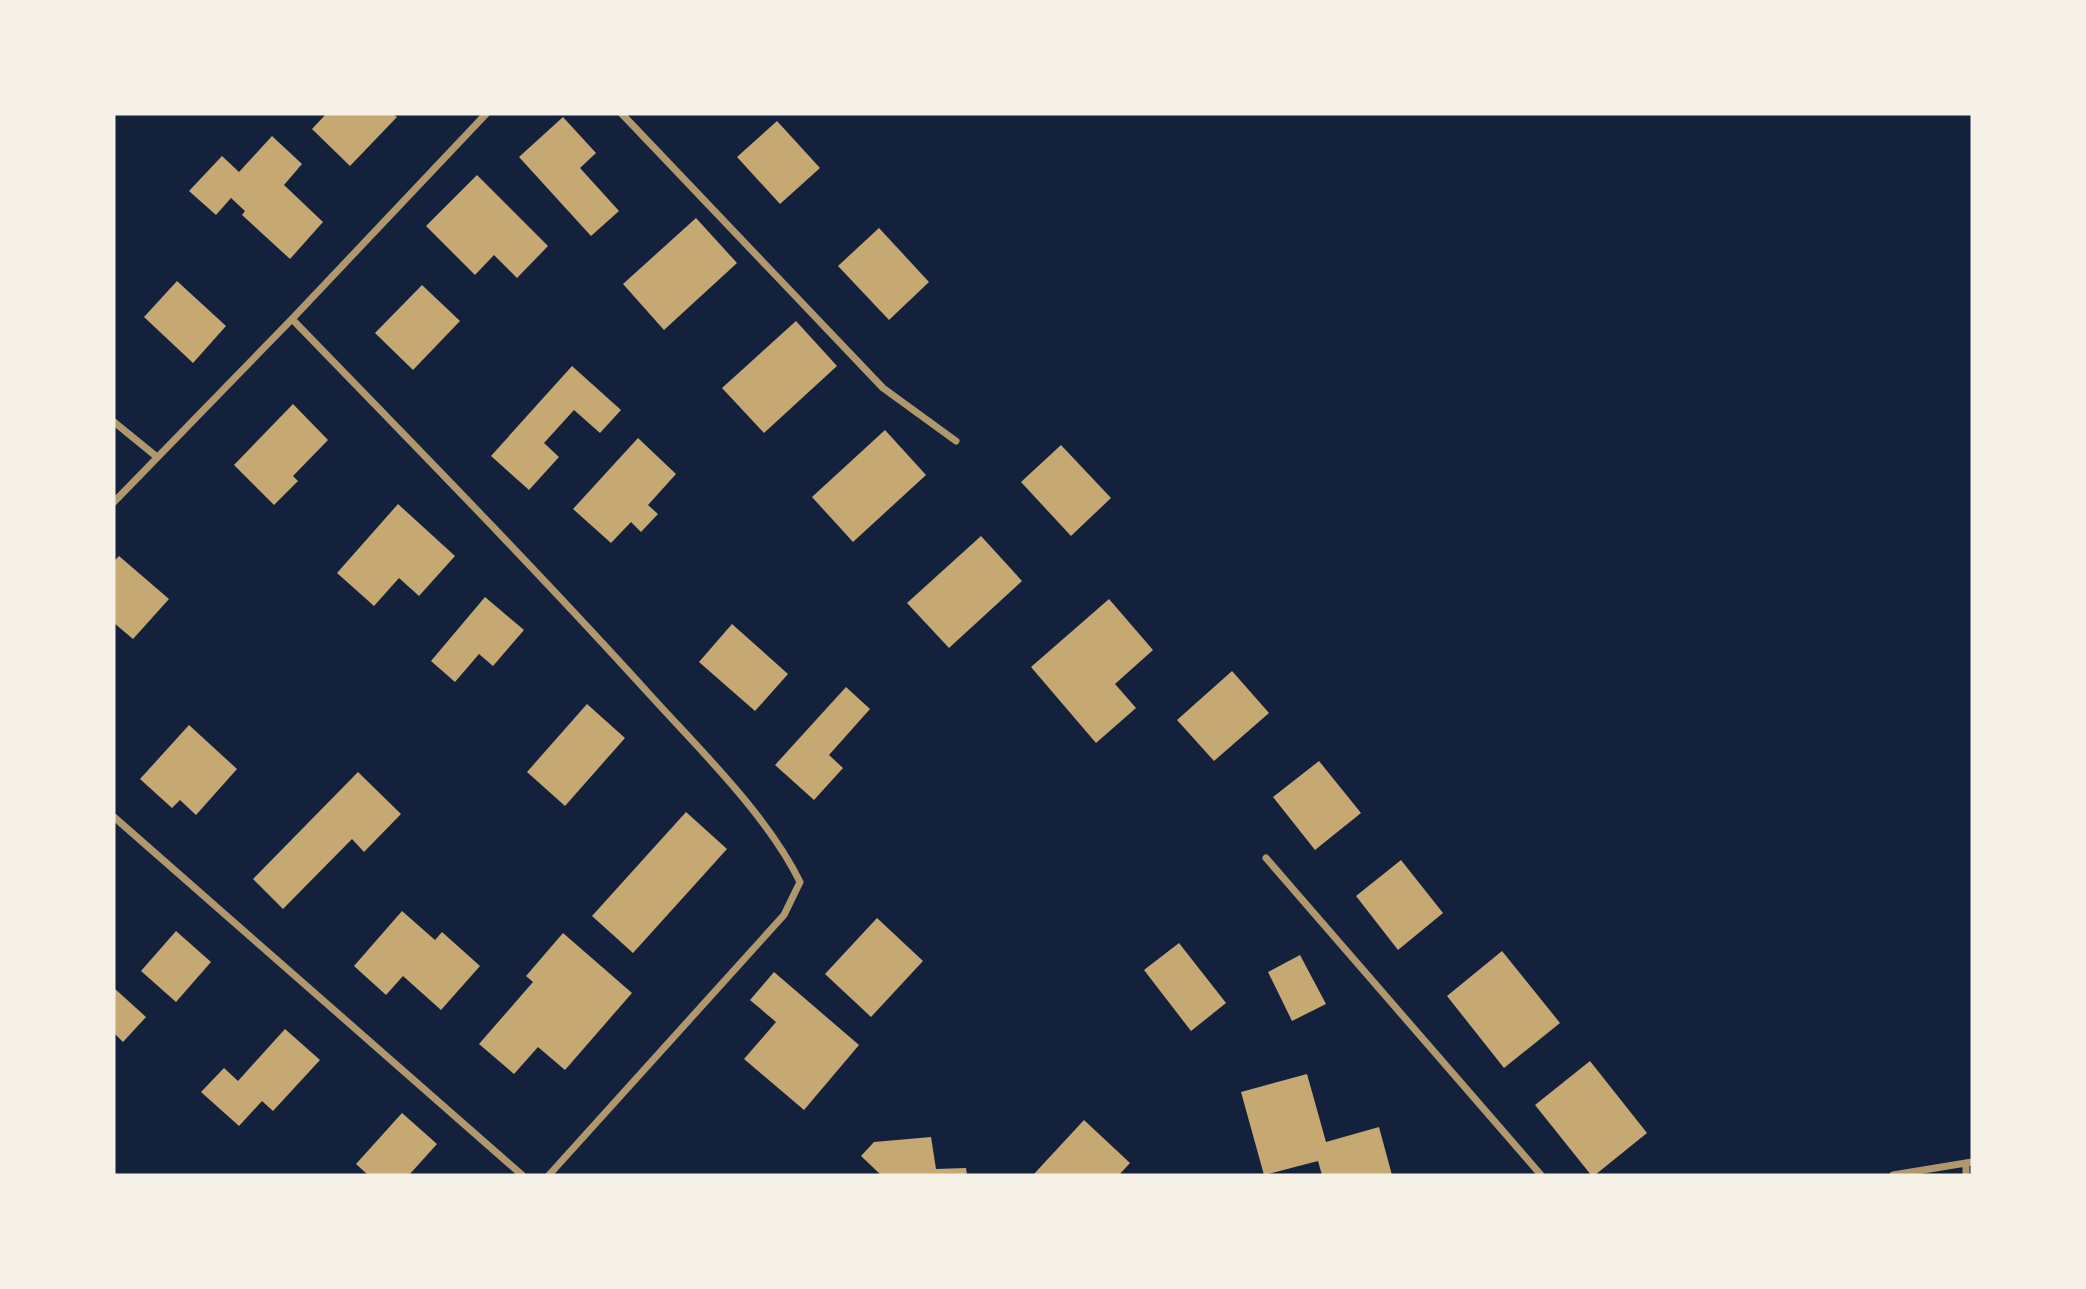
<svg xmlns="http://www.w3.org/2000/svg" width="2086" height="1289" viewBox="0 0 2086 1289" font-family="'Public Sans',sans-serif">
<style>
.building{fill:#c6a872}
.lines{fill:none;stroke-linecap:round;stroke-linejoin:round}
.minor{stroke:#b1986c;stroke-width:7}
</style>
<rect width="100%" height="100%" fill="#14213d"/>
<path class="building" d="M326,114h67l4,3 -47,49 -38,-37z
M563,117l33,36 -16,15 39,43 -28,25 -72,-79z
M777,121l43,47 -40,36 -43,-47z
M272,136l30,28 -18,21 39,37 -33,37 -48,-44 3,-4 -14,-13 -15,17 -27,-24 33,-35 17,16z
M477,175l71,71 -31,32 -23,-23 -19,20 -49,-49z
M696,218l41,45 -73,67 -41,-46z
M879,228l50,54 -40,38 -51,-54z
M177,281l49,45 -33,37 -49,-46z
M422,285l38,36 -47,49 -38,-37z
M796,321l41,45 -73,67 -42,-45z
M572,366l49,44 -21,23 -26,-23 -30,33 15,14 -30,33 -38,-34z
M293,404l35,36 -35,36 5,5 -24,24 -40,-40z
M885,430l41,45 -73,67 -41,-45z
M638,438l38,36 -28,31 10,9 -17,18 -10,-10 -20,21 -38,-34z
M1061,445l50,53 -40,38 -50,-54z
M398,504l57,52 -36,40 -20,-18 -25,28 -37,-33z
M981,536l41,45 -73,67 -42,-45z
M119,556l50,43 -36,40 -19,-16v-62z
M485,597l39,33 -31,36 -14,-12 -24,28 -24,-21z
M1109,599l44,51 -38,34 21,24 -40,35 -65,-76z
M732,624l56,50 -33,37 -56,-49z
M1232,671l37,42 -55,48 -37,-41z
M846,687l24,22 -41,46 14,13 -29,32 -39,-35z
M587,704l38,34 -60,68 -38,-34z
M189,725l48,44 -41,46 -16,-15 -8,8 -32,-29z
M1319,761l42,52 -46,37 -42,-53z
M358,772l43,42 -37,38 -12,-13 -69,70 -30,-30z
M686,812l41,37 -94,104 -41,-37z
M1401,860l42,53 -45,37 -42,-54z
M402,911l33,29 7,-8 38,34 -39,44 -38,-34 -17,19 -32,-29z
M877,918l46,43 -52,56 -46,-43z
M176,931l35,31 -35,40 -35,-31z
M563,933l69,60 -67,77 -27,-23 -24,27 -35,-30 54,-62 -7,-6z
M1179,943l47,60 -35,28 -47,-61z
M1502,951l58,72 -56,45 -57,-72z
M1300,955l26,49 -34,17 -24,-49z
M774,972l85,73 -55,65 -60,-51 32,-37 -26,-22z
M114,988l32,29 -23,25 -9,-9z
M285,1029l35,31 -47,51 -11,-10 -23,25 -38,-34 23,-24 14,13z
M1590,1061l57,72 -52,42h-4l-56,-70z
M1307,1074l19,68 53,-15 13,48h-70l-4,-14 -54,14 -23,-83z
M402,1113l35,31 -28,31h-41l-12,-11z
M1084,1120l46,43 -11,12h-86z
M931,1137l5,32 30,-1 1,7h-86l-20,-19 13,-14z"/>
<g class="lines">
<path class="minor" d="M622,114l261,274 73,53
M292,319c121,125 242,248 359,377 49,54 117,120 149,186l-16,33 -235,260
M114,422l43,35
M114,502l178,-183 194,-205
M114,817l408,358
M1266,858l275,317
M1966,1164v11
M1893,1175l79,-13"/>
</g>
<rect width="2086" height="1289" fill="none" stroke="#f6f1e7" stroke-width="231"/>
</svg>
